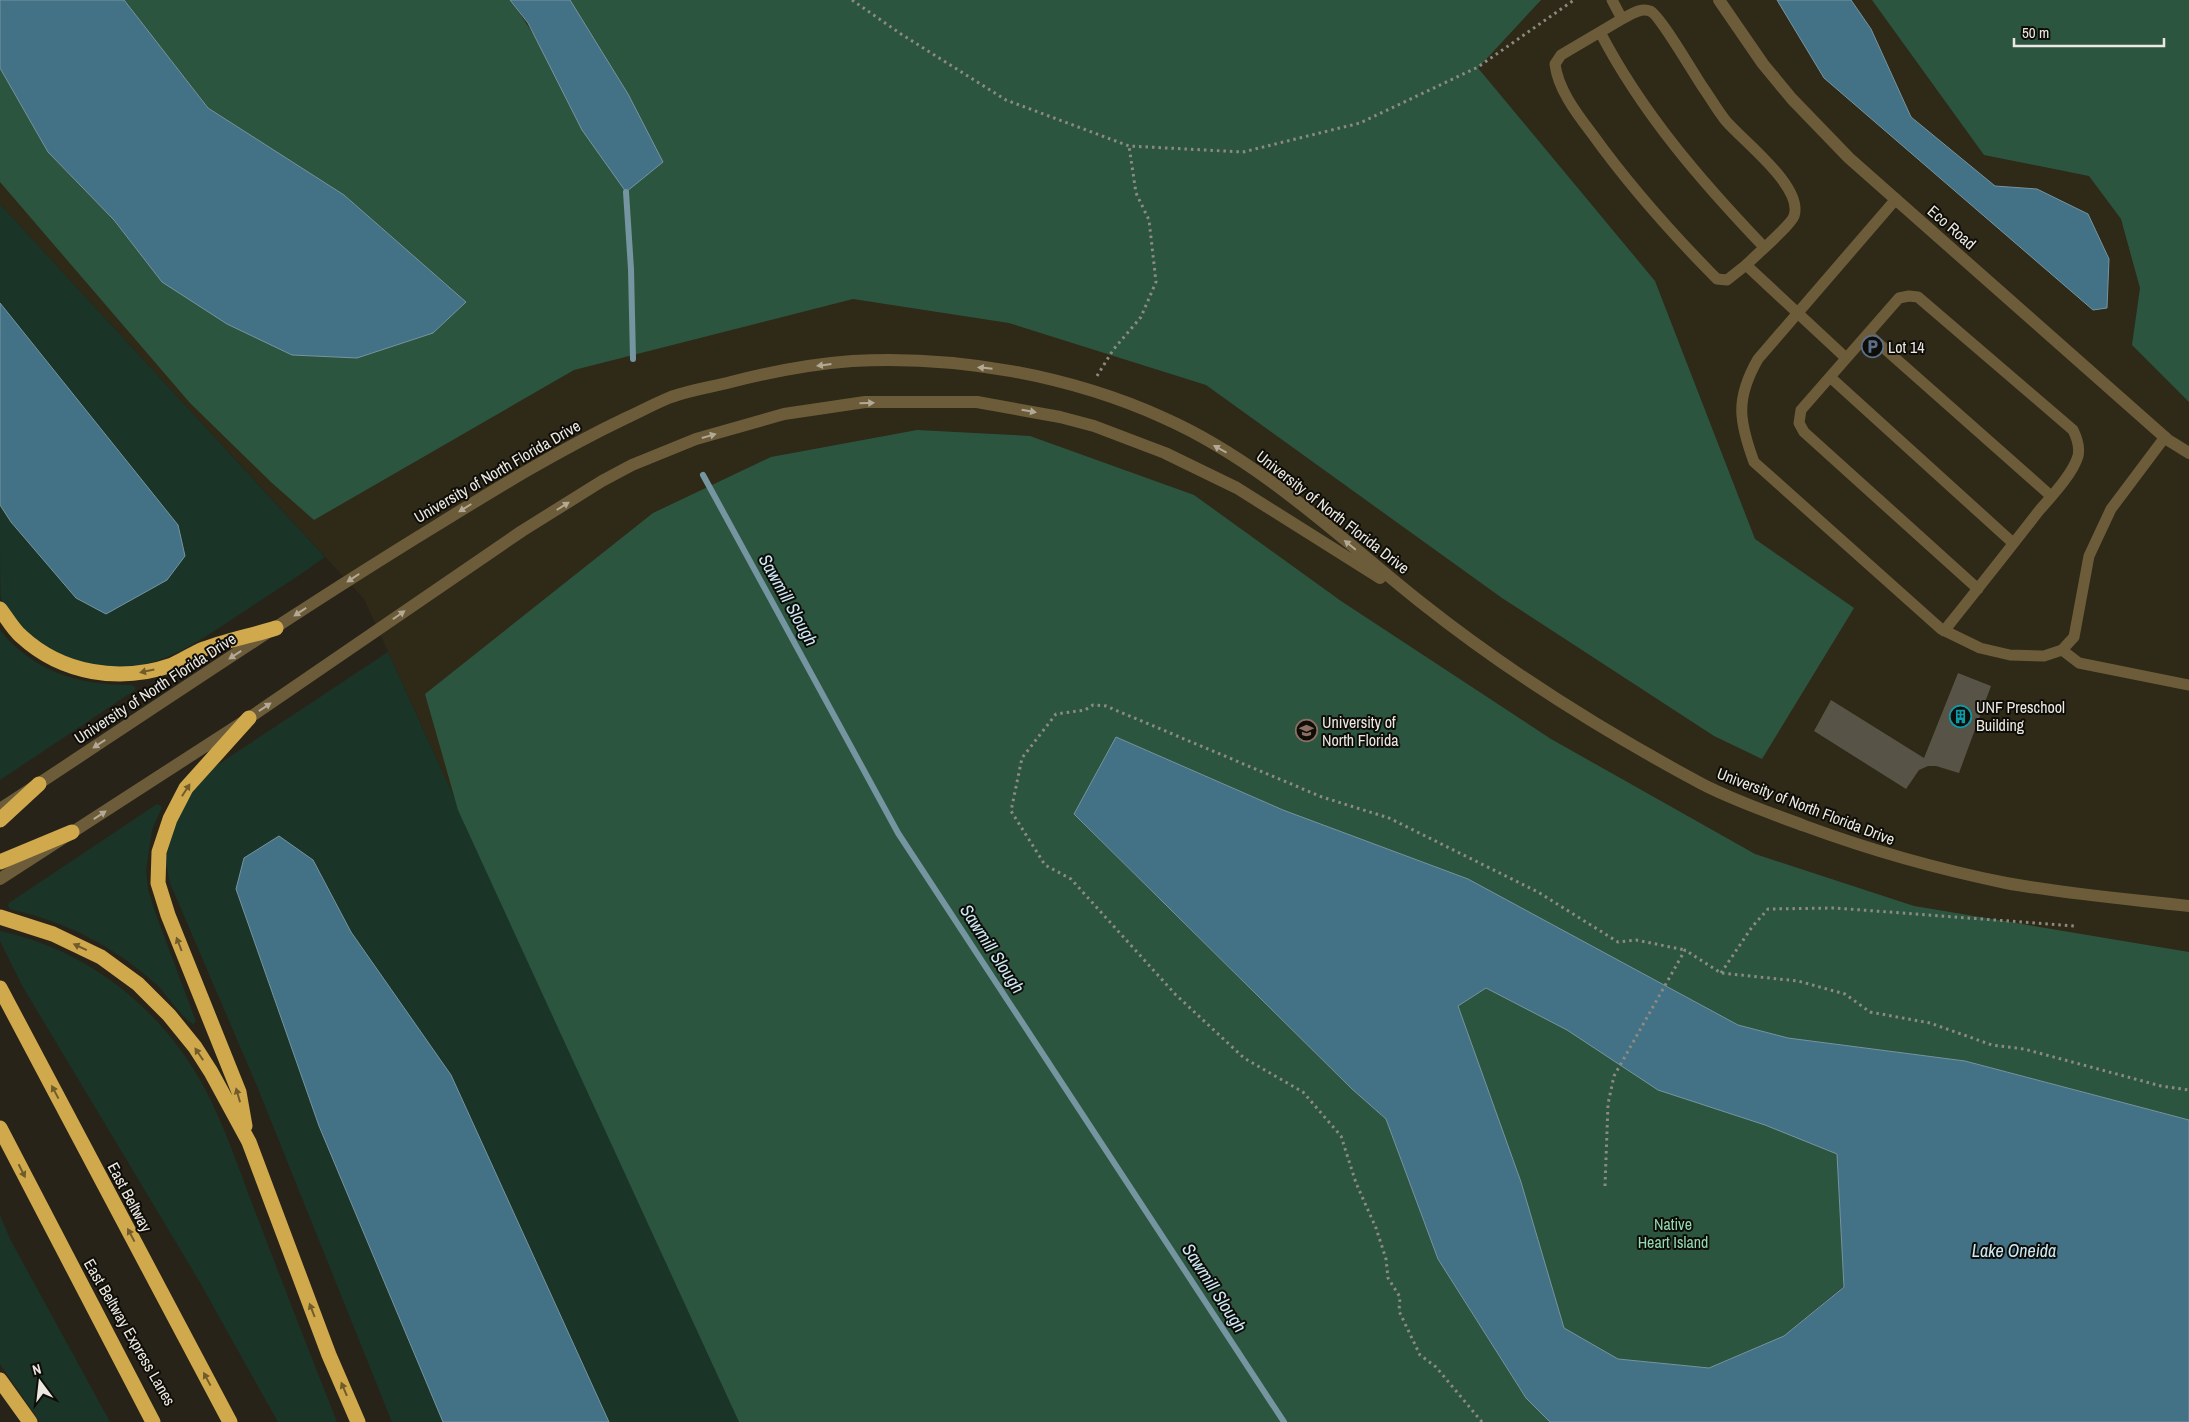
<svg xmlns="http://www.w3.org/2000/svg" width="2189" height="1422" viewBox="0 0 2189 1422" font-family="'Archivo Narrow',sans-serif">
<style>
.built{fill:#2f2917}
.green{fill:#1a3527}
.forest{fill:#2c5540}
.water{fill:#437185;stroke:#7595a1;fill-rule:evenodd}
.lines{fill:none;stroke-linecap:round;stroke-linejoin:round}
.stream{stroke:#7595a1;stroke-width:6}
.building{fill:#575346}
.path{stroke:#8d8a81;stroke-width:3;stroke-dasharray:2.5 4;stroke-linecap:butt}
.service{stroke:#6c5c3a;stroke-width:11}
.tertiary{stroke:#6c5c3a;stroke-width:12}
.motorway{stroke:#d1a94d;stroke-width:15}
.oneway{fill:#b2a996}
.oneway2{fill:#705b2a}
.labels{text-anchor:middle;stroke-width:4;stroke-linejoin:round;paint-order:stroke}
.street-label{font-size:16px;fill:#ebe8e1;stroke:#0f0d08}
.poi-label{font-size:16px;fill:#ebe8e1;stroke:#0f0d08;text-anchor:start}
.park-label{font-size:16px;fill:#92d9b2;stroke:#0f0d08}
.water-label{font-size:18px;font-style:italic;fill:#cce9f7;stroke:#0f0d08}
</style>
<rect width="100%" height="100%" fill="#282318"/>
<path class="built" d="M0,0h2189v1422h-1450l-375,-823 -364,-395z"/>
<path class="green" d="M0,204l325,353c-26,19 -55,37 -82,55 -62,41 -108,76 -184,41 -23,-11 -47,-31 -58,-54 -1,-8 -1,-79 -1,-94l11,17 65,76 102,-73 -178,-222z
M0,630c32,41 80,56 131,55l4,2v3l-135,90z
M388,652l351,770h-130l-296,-562 6,266 124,296h-51l-135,-336 -87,-203 -5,-24 16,-53 29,-36z
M157,804l5,3 -10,23 -6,40 2,19 7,23 40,107 1,3 -3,2c-13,-8 -24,-27 -36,-39 -41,-38 -93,-64 -147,-76l-2,-3 1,-3z
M0,931c88,19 161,77 204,156 23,43 38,92 56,137 25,66 51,132 77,198h-59l-80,-143 -175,-292 -23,-46z
M0,1215l10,24 100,183h-70l-40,-58z"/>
<path class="forest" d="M124,0h386c45,60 73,131 116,192l2,-98 -58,-94h971l-63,68 177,213 100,258 99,69 -92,151 -48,-23 -212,-138 -296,-213 -197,-62 -156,-24 -279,71 -260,150 -42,-37 -82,-80 -190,-221v-114l48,84 66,68 48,62 271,51 32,-32 -121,-106 -136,-87z
M1872,0h317v402l-57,-57 8,-57 -19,-69 -32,-43 -105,-21z
M917,430l113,6 164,59 147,106 210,138 204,115 159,52 275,46v168l-224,-59 -177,-23 -50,-13 -270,-146 -185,-69 -167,-73 -42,77 278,275 34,30 52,140 88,139 24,24h-811l-281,-612 -33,-116 228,-181 118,-56z
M1486,988c115,59 231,118 351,166l7,132 -60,50 -75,32 -91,-9 -54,-31 -106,-322z"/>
<path class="water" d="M0,0h124l84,108 136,87 122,107 -33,31 -76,25 -65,-3 -65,-31 -65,-42 -48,-62 -66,-68 -48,-84z
M510,0h60l58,94 35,68 -37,30 -44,-62 -54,-107z
M1777,0h74l20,29 40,88 84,69 42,3 51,25 21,45 -2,49 -14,2 -269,-232z
M0,303l178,222 7,31 -18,24 -61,34 -30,-16 -65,-76 -11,-17z
M1116,737l167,73 185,69 270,146 50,13 177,23 224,59v302h-639l-24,-24 -88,-139 -52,-140 -34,-30 -278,-275zM1486,988l81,42 91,60 107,35 72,29 7,133 -60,49 -75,32 -91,-9 -54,-31 -43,-146 -63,-176z
M279,836l34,24 38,72 100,143 158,347h-166l-124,-296 -83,-237 8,-31z"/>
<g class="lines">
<path class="stream" d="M626,192l5,77 2,90
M703,475l195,358 386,589"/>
</g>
<path class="building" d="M1958,673l33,13 -32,87 -23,-7h-8l-9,4 -13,19 -92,-58 17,-31 93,58z"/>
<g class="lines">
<path class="path" d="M852,0l49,34 105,66 123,46 114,6 117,-29 118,-56 96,-67
M1097,376l16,-26 28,-33 15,-35 -7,-62 -13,-27 -7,-47
M1721,973l31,-46 16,-18 67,-1 240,18
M1605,1186l3,-82 6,-28 71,-126 36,23 77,8 47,13 25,18 60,11 62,22 32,4 137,37 28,4
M1482,1422l-46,-55 -16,-12 -21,-44 1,-14 -12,-19 -2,-19 -10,-31 -20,-45 -15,-47 -38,-44 -59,-34 -69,-64 -104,-115 -26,-14 -34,-54 11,-53 34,-44 29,-4 8,-5 13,1 216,91 67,21 149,74 80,50 18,-2 49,10"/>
<path class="service" d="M1612,0l10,19c8,-4 19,-12 28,-8 9,3 44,63 52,75 8,11 15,24 24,35 17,20 78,66 68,95 -3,9 -39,40 -48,49l100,93
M1622,19l-61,36 -6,9c3,26 23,51 38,71 36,50 75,94 118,138l6,6 10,1 19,-15
M1600,32c42,81 101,149 164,215
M1896,199l-138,160c-23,40 -19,62 -4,103l187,167 39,19 30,7 34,1 18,-6 12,-13 15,-81 22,-47 54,-72
M1868,334l183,162
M1830,377l183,166
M1944,631c32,-40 63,-79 94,-119 12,-14 35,-38 40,-56 2,-9 -1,-18 -5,-26l-155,-133 -9,-1 -10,2 -98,112 -2,13 5,9 174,157
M2062,650l17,13 110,22"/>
<path class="tertiary" d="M1719,0l44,64 29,35 57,59 319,282 21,13
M0,809c144,-94 287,-192 434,-282 63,-39 125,-77 192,-109 15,-7 30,-15 45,-21 19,-7 40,-10 60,-15 39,-10 80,-18 121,-21 104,-6 217,14 312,57 97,43 176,120 259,186 87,69 182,128 279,180 33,17 68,29 103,42 65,24 132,43 201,57 60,11 122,16 183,23
M0,879l249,-161 273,-187 80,-50 30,-16 64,-26 88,-25 81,-12h112l83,15 34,9 71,27 72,35 143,90"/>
<path class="motorway" d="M0,609c7,9 13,20 21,27 41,38 99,47 151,29 9,-4 18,-10 27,-14 24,-10 52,-15 77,-23
M0,820l39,-36
M0,862l72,-30
M0,917l53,17 48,23 37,27 31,31 26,32 16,25 38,70 80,213 29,67
M0,988l230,434
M245,1126l-6,-34 -71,-177 -10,-32 1,-31 11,-33 16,-31 63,-70
M0,1128l153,294
M0,1380l30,42"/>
</g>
<defs><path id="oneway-solid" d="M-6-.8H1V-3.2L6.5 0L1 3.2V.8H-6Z" transform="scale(1.25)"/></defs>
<g class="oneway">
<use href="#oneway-solid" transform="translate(824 365) rotate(173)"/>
<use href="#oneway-solid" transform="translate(985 368) rotate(-174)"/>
<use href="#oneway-solid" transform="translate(867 403) rotate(-2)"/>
<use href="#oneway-solid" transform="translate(1029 411) rotate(10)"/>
<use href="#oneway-solid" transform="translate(709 436) rotate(-16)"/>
<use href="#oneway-solid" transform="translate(1220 449) rotate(-151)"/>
<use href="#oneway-solid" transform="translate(563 506) rotate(-32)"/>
<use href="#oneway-solid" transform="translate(465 508) rotate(148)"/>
<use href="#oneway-solid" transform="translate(1350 545) rotate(-141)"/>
<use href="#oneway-solid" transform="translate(353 578) rotate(147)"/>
<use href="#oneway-solid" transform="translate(300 612) rotate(146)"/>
<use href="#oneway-solid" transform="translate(399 615) rotate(-35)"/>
<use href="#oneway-solid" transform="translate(235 655) rotate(147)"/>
<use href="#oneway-solid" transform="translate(265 707) rotate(-34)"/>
<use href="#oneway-solid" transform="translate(99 744) rotate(147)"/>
<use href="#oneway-solid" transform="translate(100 815) rotate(-33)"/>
</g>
<g class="oneway2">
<use href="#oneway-solid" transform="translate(147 671) rotate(168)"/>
<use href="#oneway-solid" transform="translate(186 790) rotate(-57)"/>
<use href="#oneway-solid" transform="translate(179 944) rotate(-111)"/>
<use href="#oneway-solid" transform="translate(80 947) rotate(-155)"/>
<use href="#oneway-solid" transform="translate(199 1054) rotate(-124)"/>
<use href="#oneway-solid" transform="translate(55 1092) rotate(-118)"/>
<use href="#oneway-solid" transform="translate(238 1095) rotate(-106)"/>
<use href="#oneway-solid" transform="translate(22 1171) rotate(63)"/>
<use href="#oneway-solid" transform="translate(131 1235) rotate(-118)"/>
<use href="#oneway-solid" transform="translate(312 1310) rotate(-111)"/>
<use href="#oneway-solid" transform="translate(207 1379) rotate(-118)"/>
<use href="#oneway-solid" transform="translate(344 1389) rotate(-113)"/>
</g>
<defs>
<symbol id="parking-ring" viewBox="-11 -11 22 22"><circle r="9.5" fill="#0f0d08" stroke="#5c6f8a" stroke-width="1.5"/><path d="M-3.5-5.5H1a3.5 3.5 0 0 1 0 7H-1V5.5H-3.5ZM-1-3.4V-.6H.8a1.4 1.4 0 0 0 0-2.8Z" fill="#5c6f8a"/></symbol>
<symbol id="building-ring" viewBox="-11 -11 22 22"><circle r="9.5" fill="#0f0d08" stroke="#0f9aa8" stroke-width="1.5"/><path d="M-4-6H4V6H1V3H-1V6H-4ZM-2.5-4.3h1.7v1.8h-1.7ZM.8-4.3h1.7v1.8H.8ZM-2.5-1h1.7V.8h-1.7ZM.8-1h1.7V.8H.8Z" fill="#0f9aa8"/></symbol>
<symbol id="university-ring" viewBox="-11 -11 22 22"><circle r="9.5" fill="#0f0d08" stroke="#8d6e63" stroke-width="1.5"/><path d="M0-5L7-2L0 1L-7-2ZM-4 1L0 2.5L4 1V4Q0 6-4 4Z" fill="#8d6e63"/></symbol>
</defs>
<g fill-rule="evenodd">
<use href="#parking-ring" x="1860" y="334" width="25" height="25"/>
<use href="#building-ring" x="1948" y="704" width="25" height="25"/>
<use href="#university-ring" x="1294" y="718" width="25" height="25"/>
</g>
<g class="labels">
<g class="street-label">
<text transform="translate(1952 227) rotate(41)" y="6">Eco Road</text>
<text transform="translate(497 471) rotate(-30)" y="6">University of North Florida Drive</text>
<text transform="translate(1333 512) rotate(38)" y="6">University of North Florida Drive</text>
<text transform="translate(155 688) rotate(-33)" y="6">University of North Florida Drive</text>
<text transform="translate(1806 806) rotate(21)" y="6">University of North Florida Drive</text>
<text transform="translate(130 1197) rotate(62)" y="6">East Beltway</text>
<text transform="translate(130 1332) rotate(60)" y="6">East Beltway Express Lanes</text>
</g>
<g class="poi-label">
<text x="1888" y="353">Lot 14</text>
<text x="1976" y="713">UNF Preschool<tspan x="1976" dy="18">Building</tspan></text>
<text x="1322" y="728">University of<tspan x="1322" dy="18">North Florida</tspan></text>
</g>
<g class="park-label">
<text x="1673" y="1230">Native<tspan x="1673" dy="18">Heart Island</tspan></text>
</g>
<g class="water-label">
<text transform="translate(788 600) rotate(61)" y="6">Sawmill Slough</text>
<text transform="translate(992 949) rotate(57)" y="6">Sawmill Slough</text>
<text x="2014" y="1257">Lake Oneida</text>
<text transform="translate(1214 1288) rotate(57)" y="6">Sawmill Slough</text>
</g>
</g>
<g transform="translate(40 1382) rotate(345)" stroke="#0f0d08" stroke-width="4" paint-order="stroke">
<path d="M0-4L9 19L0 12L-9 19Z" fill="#ebe8e1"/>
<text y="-8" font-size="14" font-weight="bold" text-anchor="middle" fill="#ebe8e1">N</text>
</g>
<path d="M2014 38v8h150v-8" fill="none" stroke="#ebe8e1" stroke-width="2.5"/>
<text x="2022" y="38" font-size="15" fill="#ebe8e1" stroke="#0f0d08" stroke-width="4" paint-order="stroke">50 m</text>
</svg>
